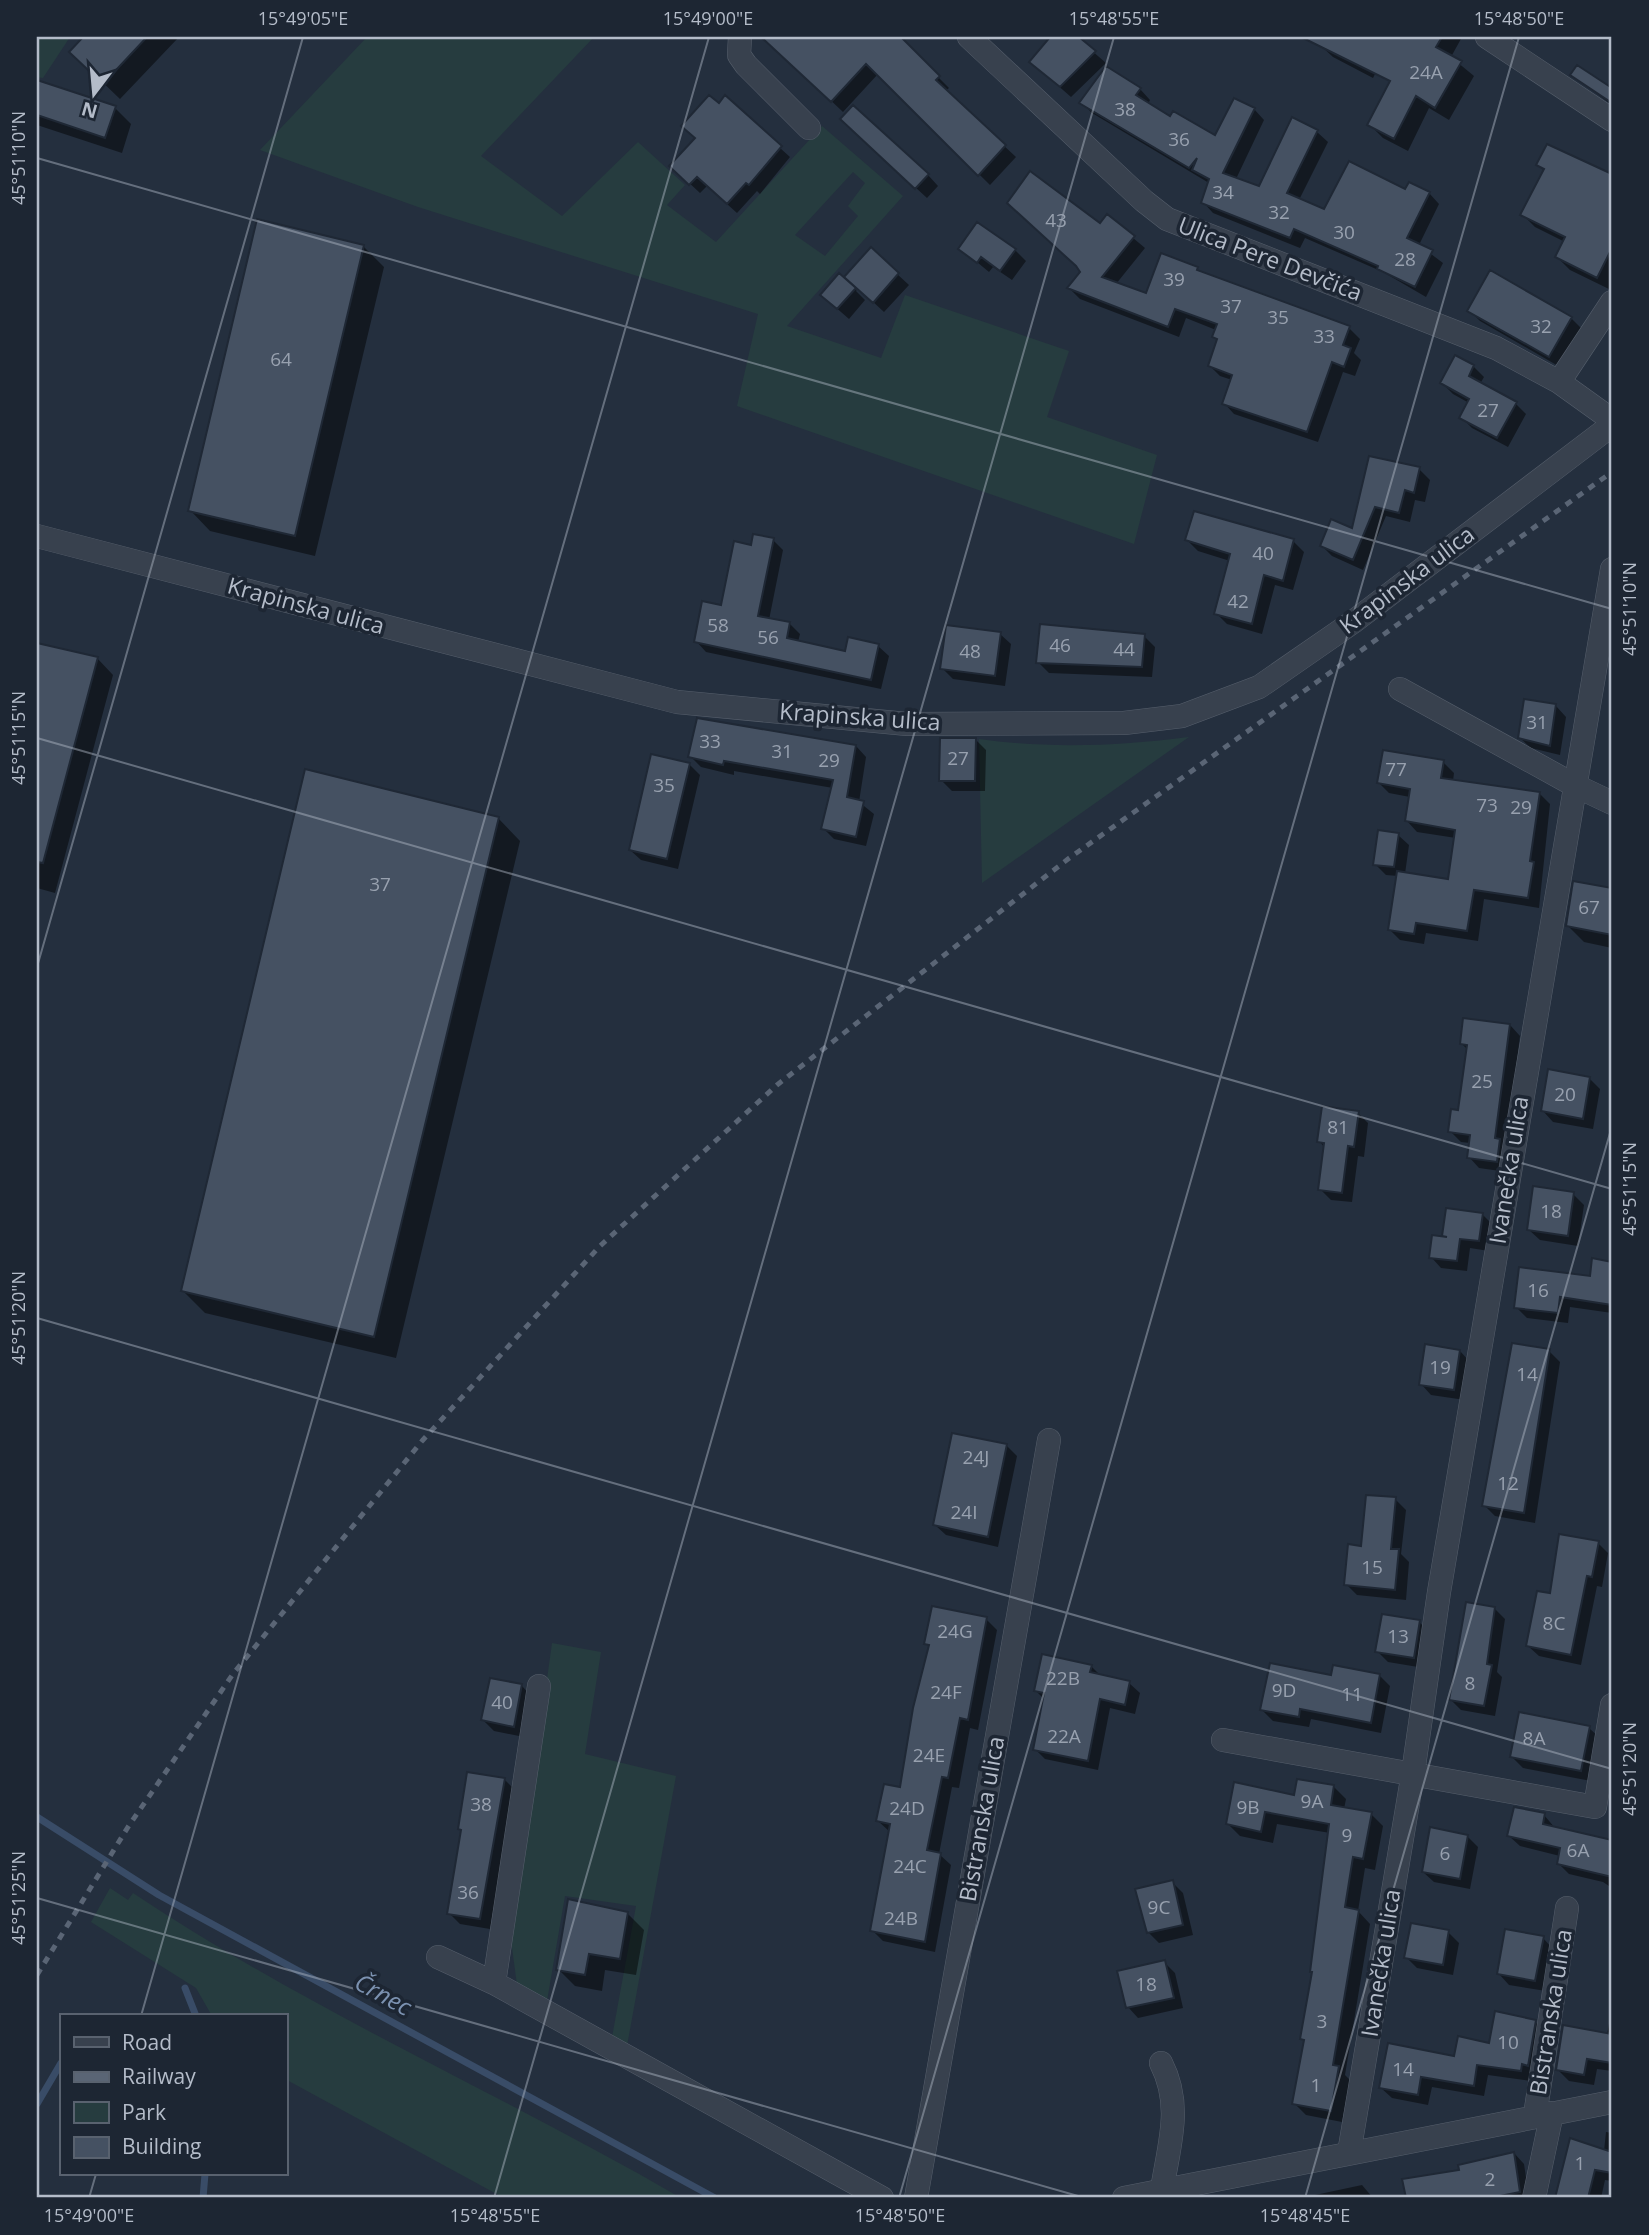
<svg xmlns="http://www.w3.org/2000/svg" width="1649" height="2235" viewBox="0 0 1649 2235" font-family="'Open Sans',sans-serif">
<style>
.green{fill:#263c3f;fill-rule:evenodd}
.shadow{fill:#0007}
.lines{fill:none;stroke-linecap:round;stroke-linejoin:round}
.stream{stroke:#394c67;stroke-width:7}
.building{fill:#455162;stroke:#1f2835;stroke-width:2}
.minor-casing{stroke:#565f6c;stroke-width:24}
.minor{stroke:#38414e;stroke-width:23}
.rail{stroke:#5a6575;stroke-width:5;stroke-dasharray:7 7;stroke-linecap:butt}
.ticks{fill:none;stroke:#b4bcc9;stroke-width:2;stroke-opacity:0.45}
.labels{text-anchor:middle;stroke-width:7;stroke-linejoin:round;paint-order:stroke}
.number-label{font-size:19px;fill:#98a1af}
.street-label{font-size:23px;fill:#b4bcc9;stroke:#1d2633}
.water-label{font-size:24px;font-style:italic;fill:#7c92b1;stroke:#1d2633}
.neatline{fill:none;stroke:#b4bcc9;stroke-width:2.5}
.ticks-label{font-size:18px;text-anchor:middle;fill:#b4bcc9}
</style>
<rect width="100%" height="100%" fill="#242f3e"/>
<path class="green" d="M37,37h33l-27,41 -6,-1z
M367,37h227l-113,119 81,60 76,-74 47,43 -18,20 49,37 106,-116 81,70 -116,130 94,32 24,-63 164,56 -22,66 110,38 -23,89 -397,-138 21,-92 -340,-107 -158,-57zM853,172l12,11 -17,23 10,10 -33,40 -30,-21z
M1189,737l-207,146 -3,-144c70,10 140,7 210,-2z
M552,1643l49,9 -16,102 91,22 -49,270 -15,-9 24,-131 -71,-10 -18,105 -30,-16 -6,-45z
M110,1888l18,12 5,-7c173,116 367,200 548,305h-177l-219,-119v-63h-73l-16,-28 -105,-66z"/>
<path class="shadow" d="M86,37h93l-59,62 -49,-47z
M778,37h120l51,51 -4,3 71,66 -26,28 -112,-111 -35,38 -72,-68z
M1052,37h24l30,26 -35,34 -40,-35z
M1324,37h70l-21,41 -40,-21 -13,-12z
M1418,37h44l-11,20 23,19 -25,44 -20,-12 -21,43 -25,-13 -13,-13z
M1578,67l34,23v15l-40,-30z
M37,82l78,26 16,16 -9,29 -85,-28z
M1140,89l10,11 -2,4 22,15 46,19 38,-29 10,11 -28,59 24,9 57,-56 11,10 -29,58 26,11 81,-19 23,1 10,11 -20,41 24,18 -17,34 -43,-25 -78,-34 -5,10 -87,-35 -10,-11 6,-19 -117,-70 -10,-10z
M853,130l75,45 10,11 -11,12z
M780,148l10,9 -30,37 -3,-3 -20,22 -30,-27 -7,7 -29,-27z
M1539,165l70,10 3,-8 -1,123 -41,-20 -13,-13 8,-15 -30,-15 -13,-13 22,-43z
M1108,217l37,31 -29,36 32,11 49,-26 5,5 147,54 11,11 -6,14 7,7 -6,16 -12,-4 -25,70 -84,-28 -10,-11 8,-23 -12,-4 -10,-10 8,-25 -4,-4 2,-7 -30,-12 -7,19 -99,-38 -11,-11 13,-16 19,-46z
M364,247l20,20 -69,289 -105,-25 -20,-21z
M960,248l55,2 11,11 -14,19 -19,-13 -4,5z
M871,250l38,35 -25,27 -26,-24 -2,3 9,9 -16,19 -16,-14 21,-20z
M1469,310l102,8 11,11 -22,38 -80,-46z
M1456,357l17,9 11,11 -4,7 36,20 10,10 -18,33 -36,-19 -11,-11 8,-14 -16,-9 -11,-11z
M1370,458l49,11 11,11 -5,22 -10,-2 -5,22 -24,-6 -23,54 -31,-14 -10,-10 32,-16z
M773,540l10,10 -14,70 20,3 11,11 -2,8 48,11 32,-7 11,10 -8,33 -175,-37 -10,-11z
M1187,540l106,1 11,11 -11,38 -18,-5 -13,49 -35,-10 -11,-11 14,-52 -32,-10z
M1000,634l11,10 -6,42 -52,-7 -11,-11z
M1144,636l11,11 -3,30 -103,-4 -11,-11z
M37,645l60,13 16,17 -58,218 -18,-5z
M1556,706l10,11 -6,38 -29,-7 -11,-10z
M975,739l11,11 -1,41h-33l-11,-11z
M856,746l10,11 -7,45 15,12 -8,32 -32,-7 -11,-11 10,-40 -99,-17v4l-33,-8 -11,-11z
M1443,762l11,11 -1,8 86,12 11,11 -11,104 -55,-9 -6,42 -52,-8 -2,11 -24,-4 -10,-10 8,-54 -12,-1 -11,-11 23,-29 11,10 -4,29 45,7 6,-43 -39,-6 -10,-11 3,-24 -21,-4 -10,-10z
M689,764l11,11 -22,94 -37,-9 -11,-10z
M498,818l22,23 -124,517 -191,-45 -22,-22z
M1575,883l37,7v58l-28,-6 -16,-16z
M1510,1025l10,11 -14,111 1,25 -28,-4 -10,-11 1,-14 -9,-1 -11,-11 10,-19 8,-62 -6,-6z
M1589,1078l11,11 -7,40 -40,-7 -10,-11z
M1358,1113l10,10 -4,34 -6,-1 -6,46 -21,-2 -11,-11 5,-41 -6,-7z
M1573,1194l11,11 -6,41 -38,-6 -11,-10z
M1482,1214l11,11 -4,26 -19,-3 -3,23 -26,-3 -10,-11 16,-19 -3,-3z
M1594,1260l18,4v49l-42,-6 -2,16 -41,-5 -11,-11 75,-29z
M1460,1351l10,11 -5,38 -34,-5 -10,-11z
M1549,1351l11,11 -25,161 -40,-7 -11,-11z
M1007,1446l10,10 -19,91 -52,-12 -11,-10z
M1395,1499l11,11 -5,44 8,8 -3,38 -49,-5 -11,-11z
M1598,1543l10,10 -6,34 -5,-1 -16,79 -42,-9 -11,-10 23,-51z
M1494,1608l11,11 -8,53 5,5 -7,39 -34,-6 -10,-10z
M986,1619l11,11 -19,100 -8,-2 -11,60 -7,-1 -13,67 12,11 -16,87 -52,-11 -11,-11 18,-98 -12,-11 23,-32 29,-142 -4,-4z
M1419,1622l11,10 -6,36 -36,-6 -11,-11z
M1091,1666l10,10 28,7 11,10 -5,21 -25,-6 -12,62 -53,-11 -10,-10 10,-49 -10,-10z
M1379,1675l11,11 -9,47 -70,-14 -2,8 -36,-6 -11,-11 70,-33z
M522,1686l10,11 -8,40 -30,-6 -11,-11z
M1589,1728l11,10 -9,43 -68,-13 -11,-11z
M504,1779l11,11 -25,139 -30,-5 -11,-11 14,-81 -3,-3z
M1334,1787l12,12 -2,10 27,5 12,12 -8,44 -10,-2 -7,43 12,13 -25,151 5,5 -8,42 -36,-7 -12,-12 12,-61 -4,-3 12,-65 16,-141 -53,-9 -4,19 -33,-7 -12,-12 67,-27z
M1544,1815l11,13 57,12v48l-9,-6 -34,-8 -10,-10 1,-8 -40,-10 -11,-10z
M1467,1836l11,11 -8,42 -36,-7 -11,-10z
M1172,1882l11,11 10,42 -34,8 -11,-11z
M627,1913l17,17 -8,45 -31,-5 -3,21 -27,-5 -17,-17z
M1448,1932l11,11 -6,32 -36,-7 -11,-11z
M1543,1938l10,11 -7,42 -37,-6 -10,-11z
M1164,1962l11,11 8,35 -45,10 -10,-11z
M1610,2018l2,53 -15,-2 -3,16 -25,-4 -11,-11 49,-35z
M1535,2022l10,10 -14,49 -43,-6 -4,21 -52,-9 -4,18 -36,-7 -11,-10 109,-43z
M1606,2132l6,1v48l-7,-1 -4,18h-44l14,-58 33,11z
M1514,2153l10,11 5,34h-122l-3,-17 57,-10z
M1362,2185l11,13h-72z"/>
<g class="lines">
<path class="stream" d="M37,1817l122,78 556,303
M185,1988l11,28
M37,2104l24,-41
M203,2198l2,-24"/>
</g>
<path class="building" d="M83,37h64l-44,47 -34,-32z
M761,37h140l39,39 -4,4 70,65 -28,31 -112,-112 -35,38z
M1050,37h29l17,14 -36,36 -31,-25z
M1301,37h141l-6,10 26,14 -27,47 -19,-12 -22,43 -27,-14 23,-44z
M1577,65l35,23v15l-42,-28z
M1106,66l35,22 -5,7 34,21 3,-5 42,24 19,-37 21,10 -32,65 36,13 33,-69 26,13 -31,63 37,16 25,-48 56,28 4,-7 21,10 -23,46 26,12 -18,37 -38,-18 1,-3 -84,-37 -4,9 -89,-35 8,-24 -17,-9 5,-12 -8,10 -110,-65z
M37,80l79,26 -11,32 -68,-23z
M709,95l10,8 6,-8 57,51 -33,39 -3,-2 -19,21 -30,-27 -8,8 -20,-19 26,-28 -14,-12z
M853,105l76,69 -14,15 -75,-70z
M1547,144l65,30v74l-15,30 -42,-21 10,-20 -45,-22 24,-46 -8,-4z
M1030,171l70,52 7,-9 28,22 -33,41 44,16 15,-40 37,14 -1,3 153,56 -7,19 8,3 -7,19 -12,-5 -25,70 -85,-28 10,-29 -24,-9 9,-27 -5,-2 5,-13 -42,-15 -7,18 -101,-39 13,-16 -4,-6 -69,-63z
M257,219l107,26 -69,291 -107,-25z
M977,222l39,27 -16,22 -19,-14 -4,6 -19,-14z
M871,247l28,26 -26,30 -29,-26z
M1490,270l82,47 -23,40 -82,-46z
M839,273l17,15 -19,21 -17,-14z
M1455,355l19,10 -5,11 48,26 -20,36 -38,-20 10,-19 -29,-16z
M1369,456l51,11 -6,26 -9,-3 -6,23 -24,-6 -22,53 -33,-14 11,-27 21,9z
M1194,511l100,28 -11,42 -19,-6 -12,49 -38,-10 16,-60 -45,-14z
M753,534l21,4 -16,78 32,6 -3,16 58,13 3,-14 31,7 -8,36 -177,-38 8,-41 19,4 13,-64 17,4z
M1040,624l105,10 -3,33 -106,-4z
M946,625l55,7 -6,44 -55,-7z
M37,643l61,14 -55,206 -6,-1z
M1524,699l32,5 -6,42 -32,-8z
M697,718l159,27 -9,52 17,4 -8,36 -35,-8 12,-49 -109,-19 -1,4 -35,-8z
M940,738h36l-1,43h-36z
M1383,750l61,10 -3,18 99,14 -10,69 4,1 -6,36 -54,-8 -7,41 -51,-8 -2,11 -26,-4 9,-59 51,8 7,-49 -50,-9 5,-32 -33,-6z
M651,754l39,9 -23,96 -38,-9z
M305,769l194,48 -125,520 -193,-46z
M1378,830l21,3 -5,34 -21,-2z
M1573,881l39,7v47l-46,-9z
M1463,1018l47,6 -15,114 5,1 -3,23 -30,-4 3,-23 -22,-3 3,-23 7,1 9,-65 -7,-1z
M1548,1069l42,8 -7,42 -42,-8z
M1322,1106l37,5 -5,36 -6,-1 -6,47 -24,-3 6,-47 -7,-1z
M1533,1186l41,6 -6,44 -41,-6z
M1446,1208l37,5 -4,28 -19,-2 -3,22 -28,-3 3,-23 15,2 -5,-1z
M1592,1258l20,4v43l-52,-8 -2,16 -44,-5 5,-41 71,9z
M1512,1343l38,6 -26,164 -42,-7z
M1425,1344l35,6 -6,40 -35,-5z
M952,1433l55,11 -19,93 -55,-12z
M1366,1495l30,2 -5,52h8l-4,41 -51,-5 4,-41 13,2z
M1559,1534l40,7 -7,36 -5,-1 -16,79 -45,-9 11,-55 13,2z
M1466,1602l29,5 -8,57 5,1 -8,41 -35,-6z
M932,1606l55,11 -19,103 -8,-2 -12,60 -6,-1 -15,73 14,3 -16,89 -55,-11 20,-107 -14,-3 8,-37 16,3 13,-79 16,-63 -5,-1z
M1382,1614l38,6 -6,38 -39,-6z
M1042,1654l50,11 -2,7 40,9 -5,24 -25,-6 -12,62 -55,-11 11,-57 -10,-2z
M1270,1663l61,12 2,-10 47,9 -9,49 -71,-14 -1,8 -39,-7z
M490,1678l32,6 -8,43 -33,-7z
M1519,1712l71,14 -9,45 -71,-14z
M467,1772l38,6 -25,141 -33,-5 14,-84 -3,-1z
M1297,1779l37,6 -3,20 41,7 -9,47 -10,-2 -8,50 14,3 -26,155 6,1 -8,45 -39,-7 12,-64 -4,-1 12,-67h-2l19,-148 -64,-12 -4,20 -35,-8 8,-42 60,13z
M1514,1807l31,6 -2,11 69,16v37l-55,-13 3,-16 -53,-12z
M1430,1827l38,8 -8,44 -38,-7z
M1173,1880l10,45 -36,8 -12,-44z
M568,1899l60,13 -8,47 -31,-5 -4,21 -29,-5z
M1411,1923l38,7 -6,35 -39,-7z
M1505,1929l39,7 -9,45 -38,-7z
M1165,1960l9,38 -48,10 -9,-37z
M1495,2011l41,9 -8,46 -6,-2 -1,7 -44,-6 -3,21 -53,-9 -3,18 -39,-7 9,-45 66,13 4,-20 31,7z
M1563,2025l49,9v29l-25,-4 -3,16 -28,-5z
M1570,2138l42,14v21l-17,-3 -7,28h-33z
M1514,2152l6,40 -30,6h-84l-4,-19 57,-9 -1,-5z"/>
<g class="lines">
<defs>
<path id="minor" d="M740,37l-1,18 7,10 63,63
M969,37l175,164 23,18 329,129 63,34 53,38
M1487,37l125,83
M1559,382l53,-80
M37,536l640,166 230,22 217,-1 58,-7 77,-29 94,-65 259,-197
M1400,689l174,96 38,18
M1223,1740l372,67 17,-102
M438,1957l56,26 388,215
M494,1983l45,-297
M1161,2063c22,43 8,81 1,127
M1535,2115l32,-207
M1349,2153l64,-380 26,-181 173,-1023
M916,2198l133,-758
M1124,2198l488,-96
M1534,2198l18,-85"/>
</defs>
<use href="#minor" class="minor-casing"/>
<use href="#minor" class="minor"/>
<path class="rail" d="M37,1975l91,-148 105,-153 189,-233 178,-195 177,-161 291,-226 544,-387"/>
</g>
<path class="ticks" d="M37,158l1575,451M37,738l1575,451M37,967l266,-930M37,1318l1575,451M37,1898l1048,300M141,2016l568,-1979M89,2198l7,-24M494,2198l620,-2161M899,2198l620,-2161M1305,2198l307,-1072"/>
<g class="labels">
<g class="number-label">
<text x="1426" y="79">24A</text>
<text x="1125" y="116">38</text>
<text x="1179" y="146">36</text>
<text x="1223" y="199">34</text>
<text x="1279" y="219">32</text>
<text x="1056" y="227">43</text>
<text x="1344" y="239">30</text>
<text x="1405" y="266">28</text>
<text x="1174" y="286">39</text>
<text x="1231" y="313">37</text>
<text x="1278" y="324">35</text>
<text x="1541" y="333">32</text>
<text x="1324" y="343">33</text>
<text x="281" y="366">64</text>
<text x="1488" y="417">27</text>
<text x="1263" y="560">40</text>
<text x="1238" y="608">42</text>
<text x="718" y="632">58</text>
<text x="768" y="644">56</text>
<text x="1060" y="652">46</text>
<text x="1124" y="656">44</text>
<text x="970" y="658">48</text>
<text x="1537" y="729">31</text>
<text x="710" y="748">33</text>
<text x="782" y="758">31</text>
<text x="958" y="765">27</text>
<text x="829" y="767">29</text>
<text x="1396" y="776">77</text>
<text x="664" y="792">35</text>
<text x="1487" y="812">73</text>
<text x="1521" y="814">29</text>
<text x="380" y="891">37</text>
<text x="1589" y="914">67</text>
<text x="1482" y="1088">25</text>
<text x="1565" y="1101">20</text>
<text x="1338" y="1134">81</text>
<text x="1551" y="1218">18</text>
<text x="1538" y="1297">16</text>
<text x="1440" y="1374">19</text>
<text x="1527" y="1381">14</text>
<text x="976" y="1464">24J</text>
<text x="1508" y="1490">12</text>
<text x="964" y="1519">24I</text>
<text x="1372" y="1574">15</text>
<text x="1554" y="1630">8C</text>
<text x="955" y="1638">24G</text>
<text x="1398" y="1643">13</text>
<text x="1063" y="1685">22B</text>
<text x="1470" y="1690">8</text>
<text x="1284" y="1697">9D</text>
<text x="946" y="1699">24F</text>
<text x="1352" y="1701">11</text>
<text x="502" y="1709">40</text>
<text x="1064" y="1743">22A</text>
<text x="1534" y="1745">8A</text>
<text x="929" y="1762">24E</text>
<text x="1312" y="1808">9A</text>
<text x="481" y="1811">38</text>
<text x="1248" y="1814">9B</text>
<text x="907" y="1815">24D</text>
<text x="1347" y="1842">9</text>
<text x="1578" y="1857">6A</text>
<text x="1445" y="1860">6</text>
<text x="910" y="1873">24C</text>
<text x="468" y="1899">36</text>
<text x="1159" y="1914">9C</text>
<text x="901" y="1925">24B</text>
<text x="1146" y="1991">18</text>
<text x="1322" y="2028">3</text>
<text x="1508" y="2049">10</text>
<text x="1403" y="2076">14</text>
<text x="1316" y="2092">1</text>
<text x="1580" y="2170">1</text>
<text x="1490" y="2186">2</text>
</g>
<g class="street-label">
<text transform="translate(1270 259) rotate(21)" y="8">Ulica Pere Devčića</text>
<text transform="translate(1407 580) rotate(-37)" y="8">Krapinska ulica</text>
<text transform="translate(306 606) rotate(15)" y="8">Krapinska ulica</text>
<text transform="translate(860 717) rotate(4)" y="8">Krapinska ulica</text>
<text transform="translate(1509 1170) rotate(-81)" y="8">Ivanečka ulica</text>
<text transform="translate(982 1819) rotate(-80)" y="8">Bistranska ulica</text>
<text transform="translate(1381 1963) rotate(-81)" y="8">Ivanečka ulica</text>
<text transform="translate(1551 2012) rotate(-81)" y="8">Bistranska ulica</text>
</g>
<g class="water-label">
<text transform="translate(383 1995) rotate(29)" y="8">Črnec</text>
</g>
</g>
<rect width="1649" height="2235" fill="none" stroke="#1d2633" stroke-width="77"/>
<rect x="60" y="2014" width="228" height="161" fill="#1d2633" stroke="#59626f" stroke-width="2"/>
<rect x="74" y="2037" width="35" height="10" fill="#38414e" stroke="#59626f" stroke-width="2"/>
<text x="122" y="2050" font-size="21" fill="#b4bcc9">Road</text>
<rect x="74" y="2072" width="35" height="10" fill="#5a6575" stroke="#59626f" stroke-width="2"/>
<text x="122" y="2084" font-size="21" fill="#b4bcc9">Railway</text>
<rect x="74" y="2102" width="35" height="21" fill="#263c3f" stroke="#59626f" stroke-width="2"/>
<text x="122" y="2120" font-size="21" fill="#b4bcc9">Park</text>
<rect x="74" y="2137" width="35" height="21" fill="#455162" stroke="#59626f" stroke-width="2"/>
<text x="122" y="2154" font-size="21" fill="#b4bcc9">Building</text>
<g transform="translate(94 94) rotate(196)" stroke="#1d2633" stroke-width="5" paint-order="stroke">
<path d="M0-5L12 26L0 18L-12 26Z" fill="#b4bcc9"/>
<text y="-10" font-size="19" font-weight="bold" text-anchor="middle" fill="#b4bcc9">N</text>
</g>
<rect x="38" y="38" width="1572" height="2158" class="neatline"/>
<g class="ticks-label">
<text x="303" y="25">15°49'05"E</text>
<text x="708" y="25">15°49'00"E</text>
<text x="1114" y="25">15°48'55"E</text>
<text x="1519" y="25">15°48'50"E</text>
<text transform="translate(19 158) rotate(-90)" y="6">45°51'10"N</text>
<text transform="translate(1630 609) rotate(-90)" y="6">45°51'10"N</text>
<text transform="translate(19 738) rotate(-90)" y="6">45°51'15"N</text>
<text transform="translate(1630 1189) rotate(-90)" y="6">45°51'15"N</text>
<text transform="translate(19 1318) rotate(-90)" y="6">45°51'20"N</text>
<text transform="translate(1630 1769) rotate(-90)" y="6">45°51'20"N</text>
<text transform="translate(19 1898) rotate(-90)" y="6">45°51'25"N</text>
<text x="89" y="2222">15°49'00"E</text>
<text x="495" y="2222">15°48'55"E</text>
<text x="900" y="2222">15°48'50"E</text>
<text x="1305" y="2222">15°48'45"E</text>
</g>
</svg>
